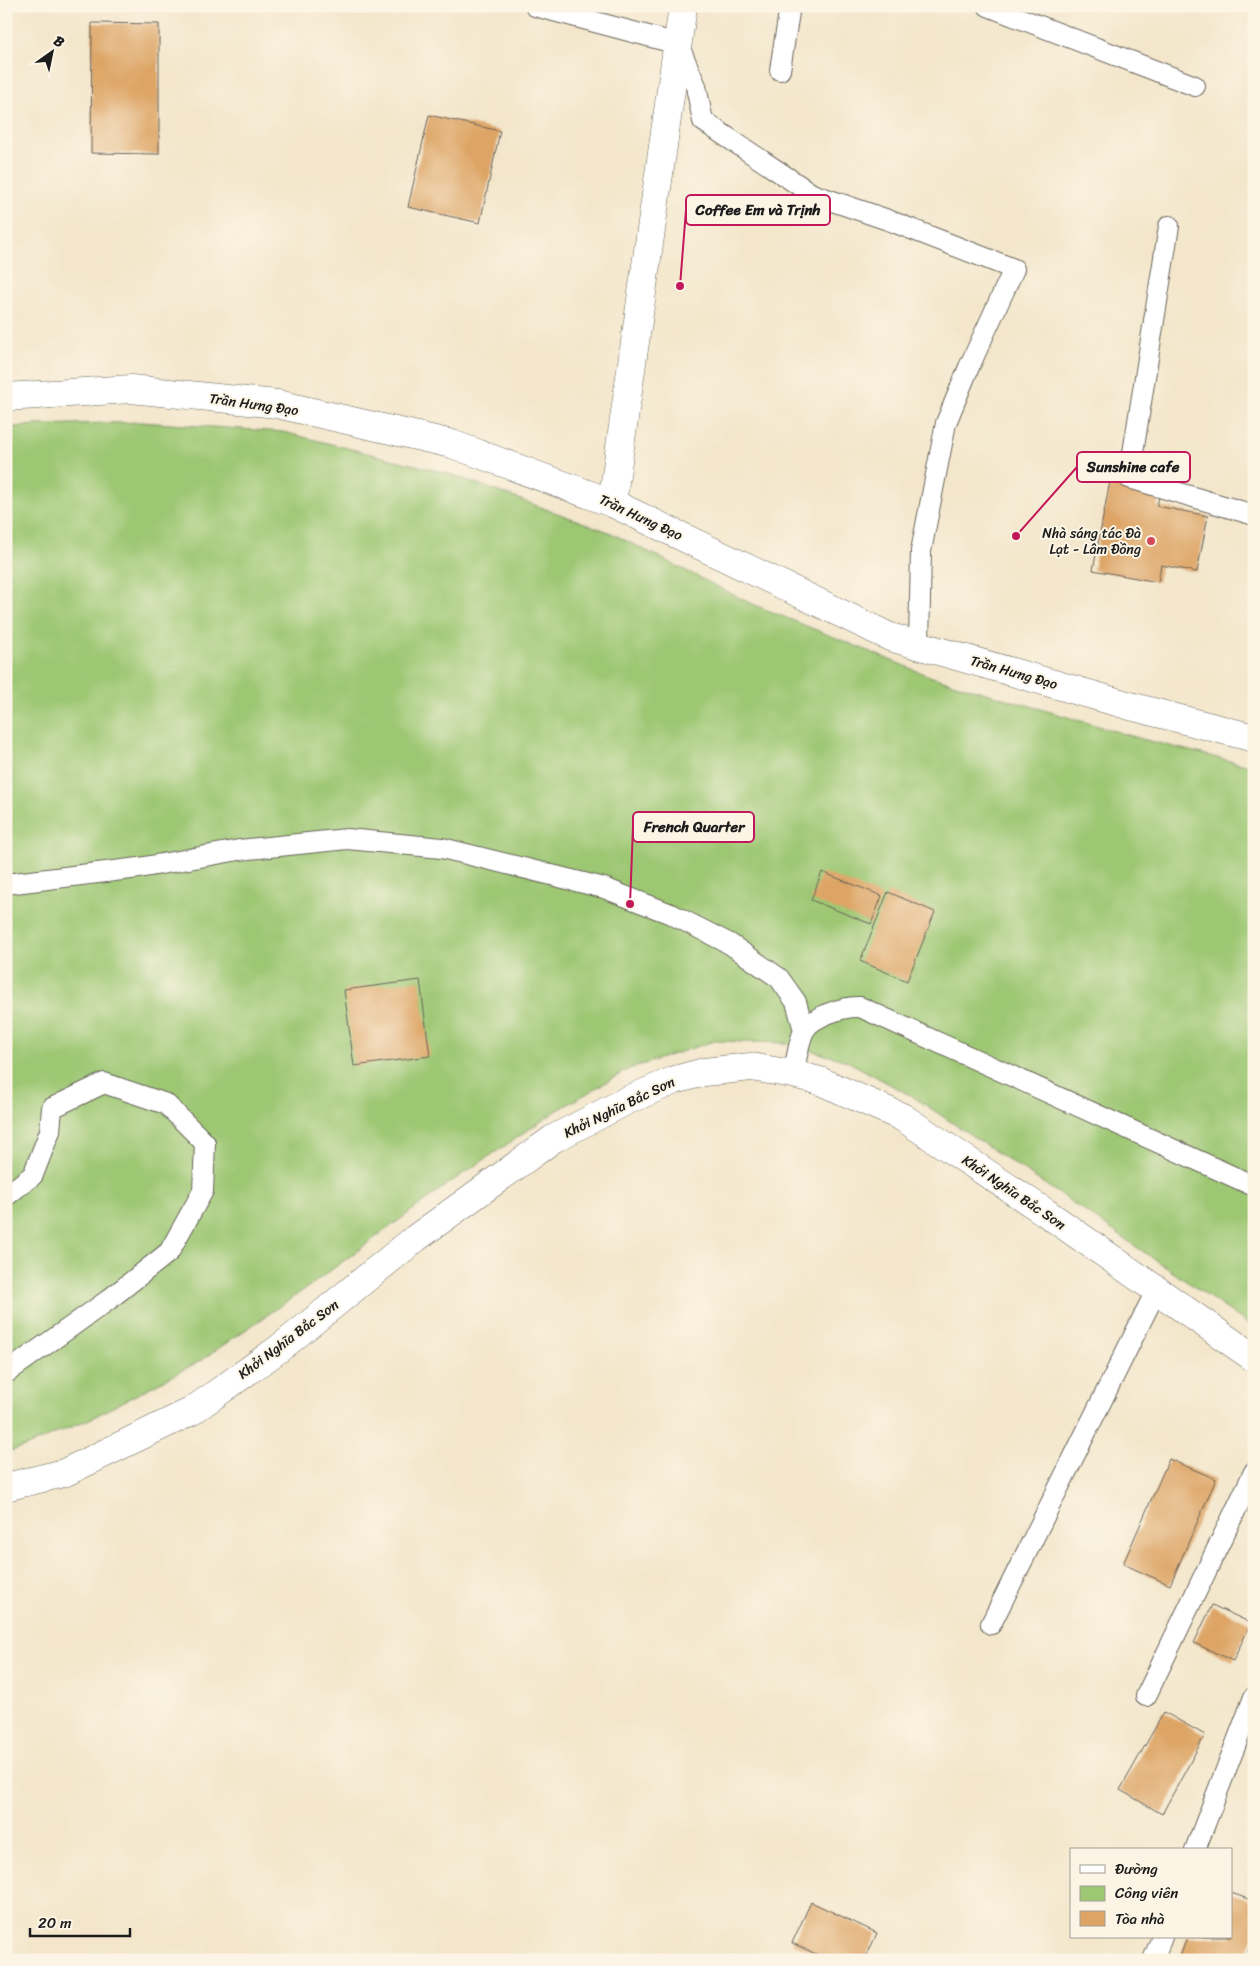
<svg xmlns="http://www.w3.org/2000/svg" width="1260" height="1966" viewBox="0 0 1260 1966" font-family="Sriracha,sans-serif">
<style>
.green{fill:#9dc773;stroke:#5c7248}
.building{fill:#dda465}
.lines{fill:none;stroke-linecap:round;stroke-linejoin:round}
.lane-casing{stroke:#676359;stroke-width:22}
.street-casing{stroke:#676359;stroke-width:29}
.secondary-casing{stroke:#676359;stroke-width:29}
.primary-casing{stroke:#676359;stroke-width:29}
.lane{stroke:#fff;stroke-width:20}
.street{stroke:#fff;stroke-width:28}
.secondary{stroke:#fff;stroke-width:28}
.primary{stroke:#fff;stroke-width:28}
.poi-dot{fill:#d1495b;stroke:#fcf5e5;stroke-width:2}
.labels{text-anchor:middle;stroke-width:4;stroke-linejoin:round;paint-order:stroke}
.street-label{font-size:14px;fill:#1c1c1c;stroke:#fcf5e5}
.poi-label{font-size:14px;fill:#1c1c1c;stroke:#fcf5e5;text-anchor:end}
.leader{fill:none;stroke:#c2185b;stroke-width:2}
.callout-dot{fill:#c2185b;stroke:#fcf5e5;stroke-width:2}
.callout{fill:#fcf5e5;stroke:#c2185b;stroke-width:2}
.callout-label{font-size:15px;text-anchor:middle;font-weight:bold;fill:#1c1c1c}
</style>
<rect width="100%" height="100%" fill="#fcf5e5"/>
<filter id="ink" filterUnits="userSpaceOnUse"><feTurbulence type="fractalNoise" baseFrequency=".02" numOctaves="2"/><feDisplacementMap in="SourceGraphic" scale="10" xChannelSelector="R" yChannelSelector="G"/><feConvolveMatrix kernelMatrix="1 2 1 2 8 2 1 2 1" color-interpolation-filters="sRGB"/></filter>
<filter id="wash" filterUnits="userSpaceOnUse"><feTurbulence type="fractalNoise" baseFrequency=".0096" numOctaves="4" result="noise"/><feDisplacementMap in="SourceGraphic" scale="20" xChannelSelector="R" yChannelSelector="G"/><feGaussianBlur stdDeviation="1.12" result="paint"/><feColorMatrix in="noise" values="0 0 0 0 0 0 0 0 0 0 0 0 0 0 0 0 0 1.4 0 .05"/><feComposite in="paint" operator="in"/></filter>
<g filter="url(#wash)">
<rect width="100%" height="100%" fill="#f3e6cb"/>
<path class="green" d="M142,422l141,10 164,41 162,59 141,71 182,74 210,62 112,28v561l-190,-131 -149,-99 -68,-37 -62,-18 -71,-2 -85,28 -71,41 -110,74 -137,101 -111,76 -108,57 -67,29 -19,5v-1024l30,-3z"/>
<g id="blocks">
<path class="building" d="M92,23l67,1v130l-68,-1z
M429,115l71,16 -20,92 -72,-16z
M1110,481l50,10 -3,15 51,10 -11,56 -36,-7 -3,17 -65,-12z
M822,872l60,24 -11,28 -60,-24z
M888,892l47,20 -28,69 -47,-20z
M420,980l10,76 -76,10 -10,-76z
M1169,1459l47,20 -46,106 -47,-21z
M1254,1489v27l-13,-7z
M1212,1605l39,18 -18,38 -39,-18z
M1164,1712l41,23 -43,79 -42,-24z
M1231,1893l23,8v34l-9,25h-66l8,-23h44z
M811,1902l66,31 -12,27h-36l-37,-17z"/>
</g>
</g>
<g filter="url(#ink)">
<use href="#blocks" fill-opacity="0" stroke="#676359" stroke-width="1"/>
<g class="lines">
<defs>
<path id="lane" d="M535,6l143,38 18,42 7,35 109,73 76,26 126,49 -45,98 -23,56 -25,128 -2,94
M988,6l207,80
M780,70l10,-64
M1169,226l-40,252 125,37
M6,884l133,-16 100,-18 108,-11 95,9 162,40 67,26 59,30 49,34 17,24 8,28
M793,1074c4,-14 5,-31 11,-43 8,-15 41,-25 56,-24l394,179
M6,1196l27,-21 17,-44 2,-23 52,-25 62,21 39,39 -2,48 -34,61 -62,49 -101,72
M991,1624l165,-333
M1146,1696l108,-224
M1195,1850l59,-153
M1153,1960l9,-23"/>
<path id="street" d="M612,503l71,-497"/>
<path id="secondary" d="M6,1487l58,-14 128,-62 88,-63 136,-110 137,-99 75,-39 47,-20 29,-8 47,-5 42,7 27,7 82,36 143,95 209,146"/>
<path id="primary" d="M6,397l125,-8 146,15 175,40 160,59 278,134 244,70 120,31"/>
</defs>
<use href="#lane" class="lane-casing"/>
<use href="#street" class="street-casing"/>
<use href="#secondary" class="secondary-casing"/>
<use href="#primary" class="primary-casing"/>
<use href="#lane" class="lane"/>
<use href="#street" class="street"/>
<use href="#secondary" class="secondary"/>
<use href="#primary" class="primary"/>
</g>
</g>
<circle class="poi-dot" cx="1151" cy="541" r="5"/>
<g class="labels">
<g class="street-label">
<text transform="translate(254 404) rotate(8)" y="5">Trần Hưng Đạo</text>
<text transform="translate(641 517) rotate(25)" y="5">Trần Hưng Đạo</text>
<text transform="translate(1014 672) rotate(16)" y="5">Trần Hưng Đạo</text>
<text transform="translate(619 1107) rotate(-26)" y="5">Khởi Nghĩa Bắc Sơn</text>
<text transform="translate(1014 1192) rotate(34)" y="5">Khởi Nghĩa Bắc Sơn</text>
<text transform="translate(288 1339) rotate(-37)" y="5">Khởi Nghĩa Bắc Sơn</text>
</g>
<g class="poi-label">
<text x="1141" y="538">Nhà sáng tác Đà<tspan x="1141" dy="16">Lạt - Lâm Đồng</tspan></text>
</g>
</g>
<path class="leader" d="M680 286L686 210M1016 536L1077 467M630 904L633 827"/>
<g class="callout-dot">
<circle cx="680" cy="286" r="5"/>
<circle cx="1016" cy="536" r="5"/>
<circle cx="630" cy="904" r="5"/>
</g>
<g class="callout">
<rect x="686" y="195" width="144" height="30" rx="5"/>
<rect x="1077" y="452" width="113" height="30" rx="5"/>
<rect x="633" y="812" width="121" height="30" rx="5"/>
</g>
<g class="callout-label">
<text x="758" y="215">Coffee Em và Trịnh</text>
<text x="1133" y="472">Sunshine cafe</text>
<text x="694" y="832">French Quarter</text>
</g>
<rect width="1260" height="1966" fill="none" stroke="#fcf5e5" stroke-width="25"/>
<rect x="1070" y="1848" width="162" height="90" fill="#fcf5e5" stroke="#a29e95"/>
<rect x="1080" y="1865" width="25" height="8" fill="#ffffff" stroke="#a29e95"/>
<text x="1115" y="1874" font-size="15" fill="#1c1c1c">Đường</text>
<rect x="1080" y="1886" width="25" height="15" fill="#9dc773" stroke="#a29e95"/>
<text x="1115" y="1898" font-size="15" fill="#1c1c1c">Công viên</text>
<rect x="1080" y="1911" width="25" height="15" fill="#dda465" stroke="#a29e95"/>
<text x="1115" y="1924" font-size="15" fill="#1c1c1c">Tòa nhà</text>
<g transform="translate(52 52) rotate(33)" stroke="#fcf5e5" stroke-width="4" paint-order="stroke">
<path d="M0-4L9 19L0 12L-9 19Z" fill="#1c1c1c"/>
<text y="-8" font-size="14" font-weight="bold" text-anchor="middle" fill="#1c1c1c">B</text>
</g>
<path d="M30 1928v8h100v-8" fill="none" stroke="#1c1c1c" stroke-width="2.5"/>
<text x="38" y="1928" font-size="15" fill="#1c1c1c" stroke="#fcf5e5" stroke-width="4" paint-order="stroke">20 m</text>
</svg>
